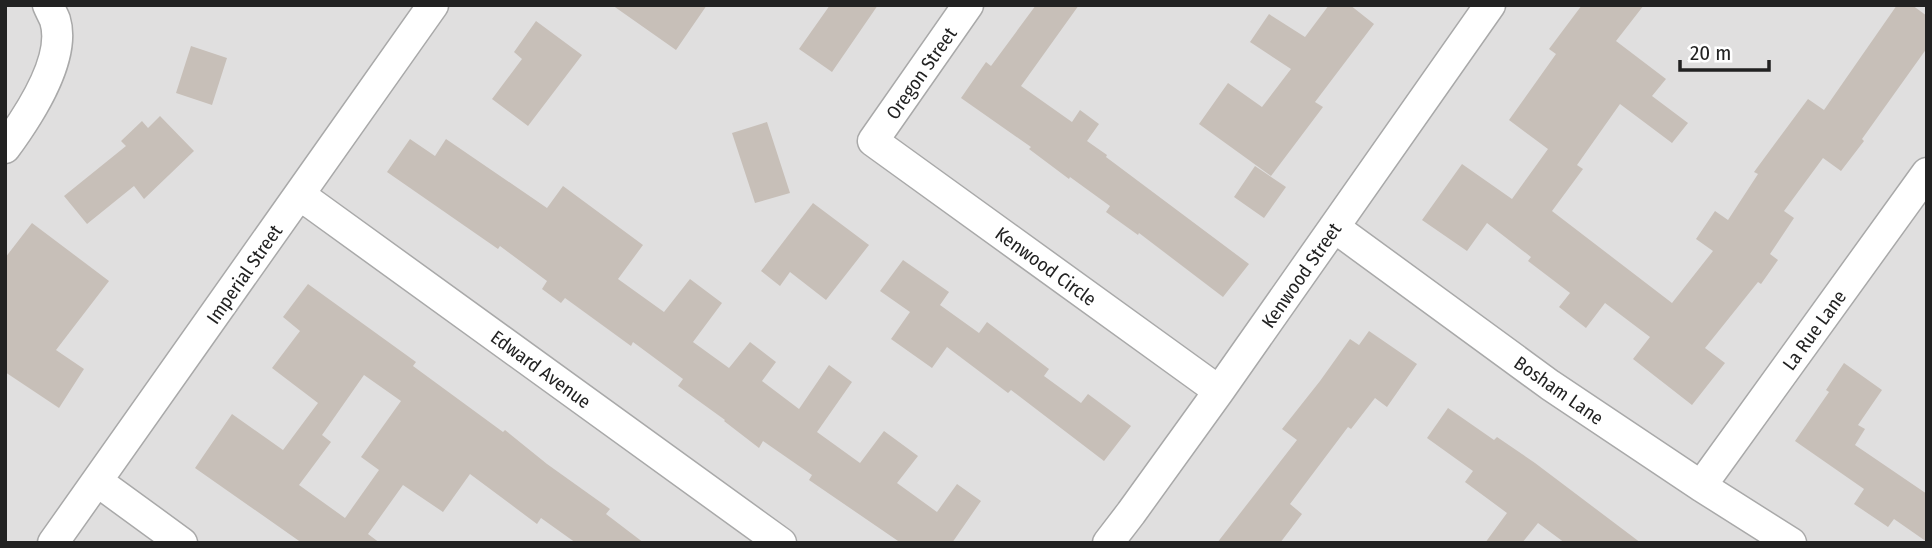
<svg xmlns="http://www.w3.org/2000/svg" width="1932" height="548" viewBox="0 0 1932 548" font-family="'Fira Sans Condensed',sans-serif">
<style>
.residential{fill:#e0dfdf}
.building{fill:#c7bfb8;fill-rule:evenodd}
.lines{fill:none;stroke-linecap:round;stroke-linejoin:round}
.minor-casing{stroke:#a9a9a9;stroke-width:33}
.minor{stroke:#fff;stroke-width:30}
.labels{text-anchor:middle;stroke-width:6;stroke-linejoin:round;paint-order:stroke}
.street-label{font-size:19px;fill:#222;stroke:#fff}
</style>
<rect width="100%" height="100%" fill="#f2efe9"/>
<path class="residential" d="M5,5h1922v538h-1922z"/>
<path class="building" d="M612,5h95l-31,45z
M830,5h48l-46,67 -33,-23z
M1036,5h43l-58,81 51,36 8,-12 19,14 -12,17 20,14 -1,2 143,107 -26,33 -84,-64 -1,2 -32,-23 4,-6 -40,-29 -1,2 -40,-30 2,-2 -70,-49 25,-36 5,4z
M1329,5h21l24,19 -59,78 8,5 -52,69 -72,-52 29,-41 34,24 29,-38 -41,-27 19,-28 36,23z
M1582,5h62l-28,36 50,38 -14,17 36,27 -16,20 -52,-39 -43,61 6,4 -31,42 120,92 41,-52 -17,-12 19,-28 13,9 30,-46 -4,-2 54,-73 16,11 73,-105h15l15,11v32l-65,91 2,2 -23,30 -18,-13 -39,53 10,7 -24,36 8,6 -17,24 -3,-2 -53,66 20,15 -33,42 -59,-46 17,-22 -45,-34 -19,25 -27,-21 11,-14 -42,-32 3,-4 -44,-34 -20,28 -45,-31 40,-56 50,35 36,-50 -39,-29 47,-66 -7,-5z
M536,21l46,34 -54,71 -36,-27 30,-40 -8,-7z
M191,46l36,12 -15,47 -36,-12z
M160,116l34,35 -50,48 -10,-13 -47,38 -23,-28 62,-50 -5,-5 21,-20 6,7z
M767,122l23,71 -35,10 -23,-70z
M410,139l25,17 11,-17 101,69 16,-22 80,59 -25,34 46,33 26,-33 32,24 -29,39 36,26 21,-26 26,20 -14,19 37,28 30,-44 23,17 -35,50 43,31 24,-32 34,25 -21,27 40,29 20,-28 24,17 -29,42h-51l-92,-63 3,-5 -49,-34 -4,7 -35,-27 1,-1 -47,-34 5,-7 -50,-37 -2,4 -66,-48 -4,5 -19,-14 5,-8 -47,-35 -2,3 -111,-77z
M1255,166l31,21 -22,31 -30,-21z
M813,203l56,42 -43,55 -36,-28 -10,14 -19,-15z
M32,223l77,58 -53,69 28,19 -25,39 -54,-36v-114z
M903,260l46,32 -9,13 39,28 8,-11 62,47 -5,7 37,27 7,-9 43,32 -27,35 -93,-71 -3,3 -61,-46 -15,21 -41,-29 19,-27 -30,-21z
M308,284l108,78 -3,4 90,66 2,-2 42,34 63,45 -4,5 38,29h-68l-35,-25 -4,6 -67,-50 -27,38 -40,-27 -35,49 12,9h-78l-107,-75 37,-54 51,36 35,-47 -46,-35 28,-37 -17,-14zM364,375l37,26 -40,56 18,13 -34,48 -46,-33 32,-43 -9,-7z
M1369,331l48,33 -30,43 -12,-9 -24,31 -3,-2 -58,77 12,10 -22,29h-63l80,-103 -15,-11 38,-48 30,-42 9,6z
M1844,363l38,27 -24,35 7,4 -10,16 72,49v48l-33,-23 -6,8 -34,-23 10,-15 -69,-48 34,-49 -3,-2z
M1448,408l46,32 3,-3 38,26 106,80h-76l-27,-20 -16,20h-37l22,-30 -42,-31 8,-11 -46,-33z"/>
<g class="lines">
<defs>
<path id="minor" d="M968,5l-95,136 346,250
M5,148c22,-30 62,-89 50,-128 -2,-5 -5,-10 -7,-15
M300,195l481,348
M1334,227l216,158 151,101 90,57
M97,481l85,62
M1701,486l226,-313
M53,543l380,-538
M1108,543l23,-30 88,-122 271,-386"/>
</defs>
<use href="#minor" class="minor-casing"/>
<use href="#minor" class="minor"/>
</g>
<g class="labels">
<g class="street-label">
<text transform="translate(921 73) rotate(-55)" y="7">Oregon Street</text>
<text transform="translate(1046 266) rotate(36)" y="7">Kenwood Circle</text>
<text transform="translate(244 274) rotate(-55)" y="7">Imperial Street</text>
<text transform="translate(1301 275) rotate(-55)" y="7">Kenwood Street</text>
<text transform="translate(1814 330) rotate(-54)" y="7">La Rue Lane</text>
<text transform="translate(541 369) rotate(36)" y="7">Edward Avenue</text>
<text transform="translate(1559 390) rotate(35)" y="7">Bosham Lane</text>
</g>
</g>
<rect width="1932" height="548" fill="none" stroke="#222222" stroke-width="14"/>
<path d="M1680 60v10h89v-10" fill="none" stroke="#222222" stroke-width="3.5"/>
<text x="1690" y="60" font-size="21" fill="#222222" stroke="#ffffff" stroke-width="5" paint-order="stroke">20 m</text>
</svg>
